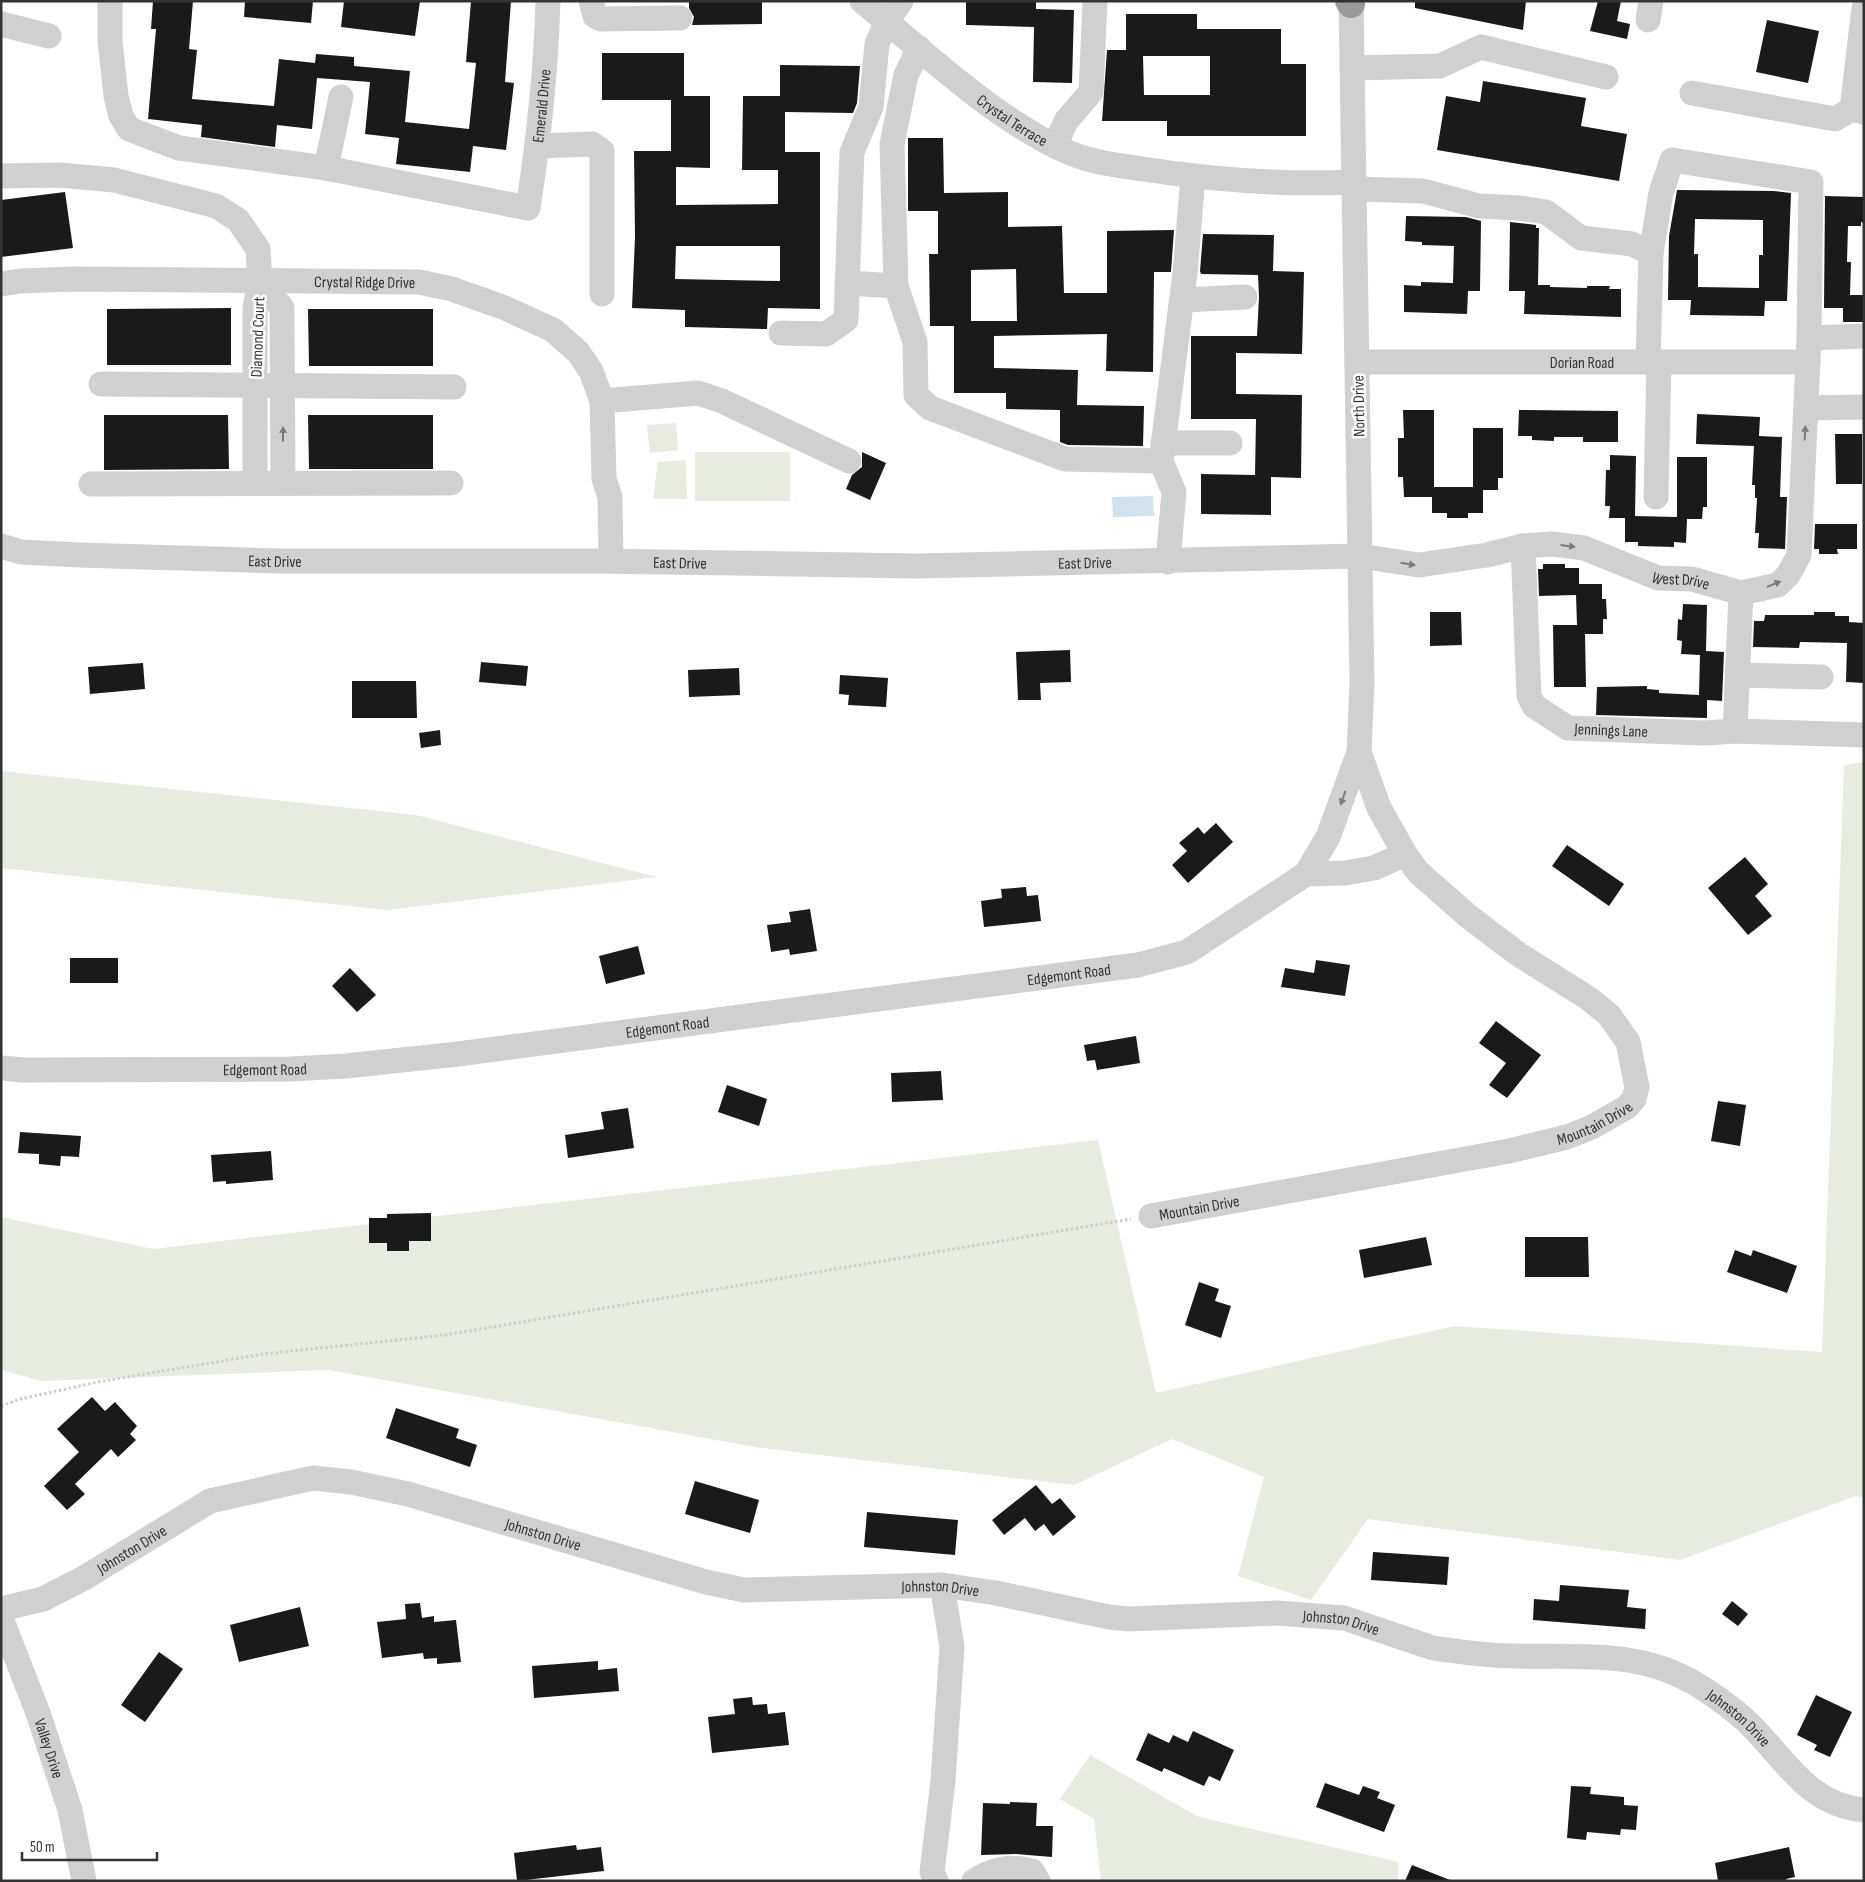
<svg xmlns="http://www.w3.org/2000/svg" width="1865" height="1882" viewBox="0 0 1865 1882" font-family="'Sofia Sans Condensed',sans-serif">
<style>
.green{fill:#e6ecdf}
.water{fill:#cfe2ee}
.building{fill:#1a1a1a;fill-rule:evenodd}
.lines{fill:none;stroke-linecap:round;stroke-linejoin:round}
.path{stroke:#cdcdcd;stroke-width:3;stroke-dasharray:2.5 2.5;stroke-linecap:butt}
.minor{stroke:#d0d0d0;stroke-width:25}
.highway{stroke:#9a9a9a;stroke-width:28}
.oneway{fill:#7a7a7a}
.labels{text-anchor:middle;stroke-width:5;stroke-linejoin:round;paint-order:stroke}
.street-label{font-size:16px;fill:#333;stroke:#fff}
</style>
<rect width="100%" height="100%" fill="#fff"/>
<path class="green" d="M676,423l2,27 -28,3 -3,-28z
M695,452h95v49h-95z
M686,460l1,39h-34l5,-37z
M1864,762v736l-8,-2 -176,64 -312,-41 -57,81 -73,-24 26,-99 -92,-38 -98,46 -313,-37 -432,-78 -287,11 -41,-11v-153l152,32 945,-109 58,253 298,-67 368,26 22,-587z
M1,771l415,44 241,62 -270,33 -386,-42z
M1090,1755l109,62 200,45 -1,19h-297l-7,-62 -34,-20z"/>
<path class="water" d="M1153,496l1,20 -41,1 -1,-20z"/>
<path class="building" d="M153,1h40l-4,48 8,1 -5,49 82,7 5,-47 36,4 1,-9 38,3v9l56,5 -5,51 64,7 7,-66 -10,-1 5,-61h40l-6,81 9,1 -8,67 -33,-4 -3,26 -74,-8 3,-26 -34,-4 5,-52 -53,-4 -5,51 -35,-4 -2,22 -74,-10 1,-12 -54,-6 8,-90h-5z
M245,1h68l-2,22 -67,-6z
M344,1h76l-5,35 -74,-9z
M689,1h73v23l-70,1 2,-8 -5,-9z
M966,1h70v8l38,1 -2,73 -39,-1 1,-55 -68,-2z
M1415,1h111l-3,29 -108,-22z
M1598,1h23l-4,20 13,3 -3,15 -37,-8z
M1126,14h71v15h84v35h25v72h-139v-15h-65l5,-71h19zM1143,56h67v39h-66z
M1767,20l52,11 -11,52 -52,-11z
M602,53h82v43h26v72l-34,-1v38l102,-1v-34h-36l1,-74h37v-31l80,1 -3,37 -4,10 -68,-1v40h35v157l-52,-1 -1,21 -82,-2v-17l-53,-2 3,-71 -1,-86h37v-51h-69zM676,246h104v35l-105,-2z
M1483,81l103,17 -5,28 46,8 -8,47 -182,-31 9,-54 34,6z
M908,138h35l1,55 64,-1v35l54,-1 2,67h43v-62l67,-1 -3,42h-17l-1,100 -47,-1 1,-37 -113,2v32l84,2 -1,35 67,1 -1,40 -75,-1 -8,-3v-32l-54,-1v-16h-52v-67h-24l-1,-72h9v-43h-30zM1016,269l1,52h-46v-51z
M1677,190l97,1 17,2 -4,108h-22l-1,15 -74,-1 1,-15h-23l1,-64zM1695,219l68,1v35h-4v33l-61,-1v-33h-4z
M65,192l8,56 -72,9v-57z
M1825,196l39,1v26l-3,-1v4h-13l-1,36h4l-1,33h14v27h-21v-14h-19z
M1406,216l60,1 15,4 -1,70h-12l-1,23 -63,-2v-27l17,1v-4l32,1 1,-37 -32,-1v-3l-17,-1z
M1510,222l26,3v3h3l-1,57h12v2l37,1v-2h23l-1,3h12v28l-97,-3 1,-23h-16z
M1203,234l71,1 -1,36 31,1 -2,82 -66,-1v41l66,1 -1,83 -30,-1v38l-70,-1v-40l54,1 1,-56h-65v-83h66l2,-39 -1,-22 -57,-1 -1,-3z
M231,308v57h-124v-56z
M308,309h125v57h-124z
M1403,410h31v77h39v-59h30v50h-5v12h-15v23h-15v5h-21v-5h-15v-16h-28l-1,-20h-5v-39h6z
M1519,410l99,1v31h-35v-5h-29v4l-22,-1v-4h-14z
M1697,414l63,3 -1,19 23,1 -2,60h7l-2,52 -27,-1 1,-15h-4l2,-35h-2v-13h-3l2,-39 -58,-2z
M104,415h124l1,54 -125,1z
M308,415h125v54h-124z
M1835,434h27v50h-26z
M862,452l24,11 -16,37 -24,-11 6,-14 10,-8z
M1610,455l26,1 -1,60 42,1v-60h30v50h-4l-1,12h-15l-1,24 -12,-1v5l-36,-1v-4h-13v-24h-16l1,-12h-5l1,-36h4z
M1815,524h42v25h-20l1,5h-19v-5h-5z
M1543,564h22v4h14v16h23v15h4l1,20h-4v15h-18l1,53h-32l-1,-62h24l-1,-30 -37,1 -1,-27h5z
M1683,604l24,1 -1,46 18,1 -2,49 -15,-1v18l-111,-3 1,-28 50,-1v3l12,1v3l40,2 1,-40 -19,-1 1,-13 -5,-1 1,-21 4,1z
M1430,612h31l1,33 -32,1z
M1814,612h21v4h14v6l15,1v60l-18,-1 1,-39 -47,-1 -1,6 -46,-1 1,-26h10l1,-6h49z
M1070,650l1,32 -31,1 1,17h-23l-2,-48z
M481,662l47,4 -2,20 -47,-4z
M143,663l2,26 -55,5 -2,-27z
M739,668l1,27 -51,2 -1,-27z
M840,675l48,3 -2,29 -38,-2 1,-10 -10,-1z
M352,681h64l1,37h-65z
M440,730l1,15 -20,3 -2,-15z
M1216,823l17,19 -45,41 -16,-18 15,-14 -8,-8 19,-16 6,7z
M1567,845l57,39 -15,22 -57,-40z
M1745,857l23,27 -13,12 17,20 -24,19 -40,-47z
M1026,887l1,9 11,-1 3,26 -57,6 -3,-26 21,-3 -1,-9z
M810,909l7,42 -27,4 -1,-6 -18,3 -4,-27 24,-3 -2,-10z
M638,946l7,28 -39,10 -7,-28z
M70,958h48v25h-48z
M1316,960l34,5 -5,31 -64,-9 4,-19 29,5z
M350,968l26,27 -19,17 -25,-26z
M1496,1021l45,34 -34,43 -18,-13 17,-22 -27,-20z
M1136,1036l4,27 -43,7 -2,-10 -8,1 -3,-16z
M941,1071l2,29 -51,2 -1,-29z
M727,1085l40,14 -8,27 -41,-14z
M1718,1101l28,4 -6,41 -29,-5z
M628,1108l6,40 -66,10 -3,-23 39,-6 -3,-17z
M20,1132l61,4 -2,21 -18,-1 -1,10 -21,-2v-10l-21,-1z
M271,1151l2,29 -47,4v-3l-13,1 -2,-27z
M431,1213v28h-22v10h-22v-8h-18v-25h18v-4z
M1426,1237l6,28 -68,13 -5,-28z
M1525,1237h63l1,40h-64z
M1735,1250l16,6 2,-6 44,16 -10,27 -60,-21z
M1199,1282l20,7 -4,12 16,5 -10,32 -36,-13z
M92,1397l13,14 10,-9 22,24 -7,8 6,6 -18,17 -7,-8 -36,35 10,10 -18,16 -23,-24 35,-34 -22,-23z
M396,1408l63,21 -3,9 21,7 -7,22 -84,-29z
M695,1481l64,19 -9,33 -65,-19z
M1036,1485l16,19 8,-6 16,19 -23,19 -9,-12 -9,7 -10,-13 -21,17 -12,-15z
M867,1512l91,8 -3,35 -91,-8z
M1373,1552l76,5 -2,28 -76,-5z
M1560,1585l69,5 -2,17 19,2 -1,20 -112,-9 1,-21 25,2z
M1732,1601l16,13 -10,12 -16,-12z
M420,1603l2,15 12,-2v6l22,-2 5,42 -24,2v-6l-13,1 -1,-6 -41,5 -5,-36 29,-3 -1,-15z
M300,1607l9,39 -70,16 -9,-37z
M159,1652l24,17 -38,53 -24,-17z
M598,1661v9l19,-2 2,23 -85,7 -2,-32z
M1816,1695l36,17 -22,45 -16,-7 3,-5 -20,-10z
M752,1697l1,8 14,-1 1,10 17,-2 4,33 -77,8 -4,-36 27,-3 -2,-15z
M1193,1731l41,19 -14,31 -11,-5 -5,10 -40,-18 -2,4 -26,-12 12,-27 21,10 4,-8 15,7z
M1325,1783l34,12 4,-9 17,6 -3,6 18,7 -11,27 -68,-25z
M1571,1786l20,1 -1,7 34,3v8l14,1 -2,24 -15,-1 -1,6 -33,-3 -1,8 -19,-2z
M1010,1802l27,1 -1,23h17l-1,31 -36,-3 -35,1 2,-52 27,1z
M576,1845l1,5 24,-3 3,24 -87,10 -3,-28z
M1789,1847l6,30 -9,2 1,2h-69l-3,-18z
M1412,1865l38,15v1h-45z"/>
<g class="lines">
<path class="path" d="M1,1406l19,-7 78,-17 165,-28 182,-19 686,-116"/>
<g class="minor">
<path id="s1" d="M110,1v40l6,55 5,20 8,13 50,19 147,20 202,40c11,-71 18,-135 20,-207"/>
<path d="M591,1l4,15 6,3 79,-1"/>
<path id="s2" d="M862,1c61,50 127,113 197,147 27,14 56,17 84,21 70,11 141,16 212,13"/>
<path d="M1648,20l3,-19"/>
<path d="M1,24l48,12"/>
<path d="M1352,68l88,-2 41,-19 125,30"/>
<path d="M1692,93l143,26 17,-10 12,3"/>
<path d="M1852,109l12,-101"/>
<path d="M538,146l54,-2 10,7v143"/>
<path d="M1055,146l11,-25 25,-29 4,-91"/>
<path d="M326,168l15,-71"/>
<path d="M1,176l59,-1 54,5 102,26 22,14 20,29 2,32 -5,27v175"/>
<path d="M1355,189l68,2 56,15 40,2 27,4 35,26 51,6 19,9 -3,109"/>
<path d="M260,281l22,27 1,175"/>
<path d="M847,283l49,3 19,56 1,53 14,13 135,51 96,2"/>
<path id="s3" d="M1,284l19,-3 54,-2 345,3 33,7 53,19 48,22 25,22 13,19 11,30 2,78 6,18 1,64"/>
<path d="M896,286l-4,-142 14,-69 13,-27"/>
<path d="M1182,300l63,-3"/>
<path d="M781,333l45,1 20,-14 6,-168 19,-45 6,-63 10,-23 14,-20"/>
<path d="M1809,338l55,-2"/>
<path id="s4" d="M1357,362h451"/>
<path d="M101,384l353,3"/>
<path d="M602,401l96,-8 24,8 127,60"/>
<path d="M1806,408l58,-1"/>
<path d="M1163,443h67"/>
<path d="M91,484l360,-1"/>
<path d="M1656,497l3,-135"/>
<path id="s5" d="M1,546l20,6 58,3 199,6h319l320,5 443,-10 59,9 68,-10 36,-9 29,-2 32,4 74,30 34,1 49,14 37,-8 10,-10 11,-20 10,-217 2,-156 -139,-22 -11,33 -10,60"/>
<path id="s6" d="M1523,546l6,150 5,10 34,22 136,5 31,-2 129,4"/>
<path d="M1168,562l6,-70 -13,-31 24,-188 8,-96"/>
<path d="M1738,675l83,2"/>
<path d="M1735,731l6,-138"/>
<path d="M1359,752l-31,85 -22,37 39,-1 29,-5 31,-14"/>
<path id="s7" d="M1,1068l23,2 266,-1 56,-3 112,-12 680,-89 49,-13 119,-78"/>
<path id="s8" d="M1151,1216l358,-65 58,-14 25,-10 35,-20 7,-8 3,-12 -9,-45 -19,-27 -21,-17 -70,-44 -50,-38 -50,-44 -13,-18 -26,-46 -20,-56 3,-69 -11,-682"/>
<path id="s9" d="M1,1609l42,-10 41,-21 126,-77 103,-23 38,4 57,12 298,88 38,8 198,-5 54,8 113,24 19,2 149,-6 67,5 89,30c27,4 56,8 84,8 70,2 129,-7 190,35 12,8 26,18 37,28 39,35 61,86 120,91"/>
<path id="s10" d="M1,1618l37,95 32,97 14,71"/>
<path d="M936,1881l-4,-9 11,-91 9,-134 -10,-62"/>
<path d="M974,1881c19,-12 36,-16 58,-10l6,10"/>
</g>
<path class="highway" d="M1349,1l2,3"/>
</g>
<defs><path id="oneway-solid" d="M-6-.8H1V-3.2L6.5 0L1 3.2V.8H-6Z" transform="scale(1.25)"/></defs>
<g class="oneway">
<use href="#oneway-solid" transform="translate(1805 433) rotate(-87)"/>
<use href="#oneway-solid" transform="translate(283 434) rotate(-90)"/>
<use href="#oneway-solid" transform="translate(1568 546) rotate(7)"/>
<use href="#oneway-solid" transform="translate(1408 564) rotate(9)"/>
<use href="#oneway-solid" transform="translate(1774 584) rotate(-22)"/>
<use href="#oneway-solid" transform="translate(1343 798) rotate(110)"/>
</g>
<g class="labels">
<g class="street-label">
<text dy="6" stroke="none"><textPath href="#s1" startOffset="642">Emerald Drive</textPath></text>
<text dy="6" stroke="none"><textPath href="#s2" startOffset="192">Crystal Terrace</textPath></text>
<text dy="6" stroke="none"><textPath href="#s3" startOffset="364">Crystal Ridge Drive</textPath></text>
<text transform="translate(257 337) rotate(-88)" y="6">Diamond Court</text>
<text dy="6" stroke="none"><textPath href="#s4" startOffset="225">Dorian Road</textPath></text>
<text transform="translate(1358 406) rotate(-91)" y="6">North Drive</text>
<text dy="6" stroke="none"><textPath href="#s5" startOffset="275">East Drive</textPath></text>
<text dy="6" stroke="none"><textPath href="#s5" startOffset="680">East Drive</textPath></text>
<text dy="6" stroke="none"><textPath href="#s5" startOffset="1085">East Drive</textPath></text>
<text dy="6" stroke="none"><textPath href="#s5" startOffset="1690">West Drive</textPath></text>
<text dy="6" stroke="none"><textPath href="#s6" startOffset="245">Jennings Lane</textPath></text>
<text dy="6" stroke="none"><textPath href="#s7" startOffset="1074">Edgemont Road</textPath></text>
<text dy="6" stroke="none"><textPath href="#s7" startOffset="669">Edgemont Road</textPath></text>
<text dy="6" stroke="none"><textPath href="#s7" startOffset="264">Edgemont Road</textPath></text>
<text dy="6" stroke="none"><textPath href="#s8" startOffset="454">Mountain Drive</textPath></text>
<text dy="6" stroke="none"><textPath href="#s8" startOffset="49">Mountain Drive</textPath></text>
<text dy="6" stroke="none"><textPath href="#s9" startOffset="580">Johnston Drive</textPath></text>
<text dy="6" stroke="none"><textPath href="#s9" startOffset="145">Johnston Drive</textPath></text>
<text dy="6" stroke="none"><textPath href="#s9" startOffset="985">Johnston Drive</textPath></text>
<text dy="6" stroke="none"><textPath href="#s9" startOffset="1390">Johnston Drive</textPath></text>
<text dy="6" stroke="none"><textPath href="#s9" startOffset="1809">Johnston Drive</textPath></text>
<text dy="6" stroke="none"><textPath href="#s10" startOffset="139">Valley Drive</textPath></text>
</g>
</g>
<rect width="1865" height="1882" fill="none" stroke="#333333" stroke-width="5"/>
<path d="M22 1852v8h135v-8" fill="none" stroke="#333333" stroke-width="2.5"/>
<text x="30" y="1852" font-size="15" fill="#333333" stroke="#ffffff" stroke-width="4" paint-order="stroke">50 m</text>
</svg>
